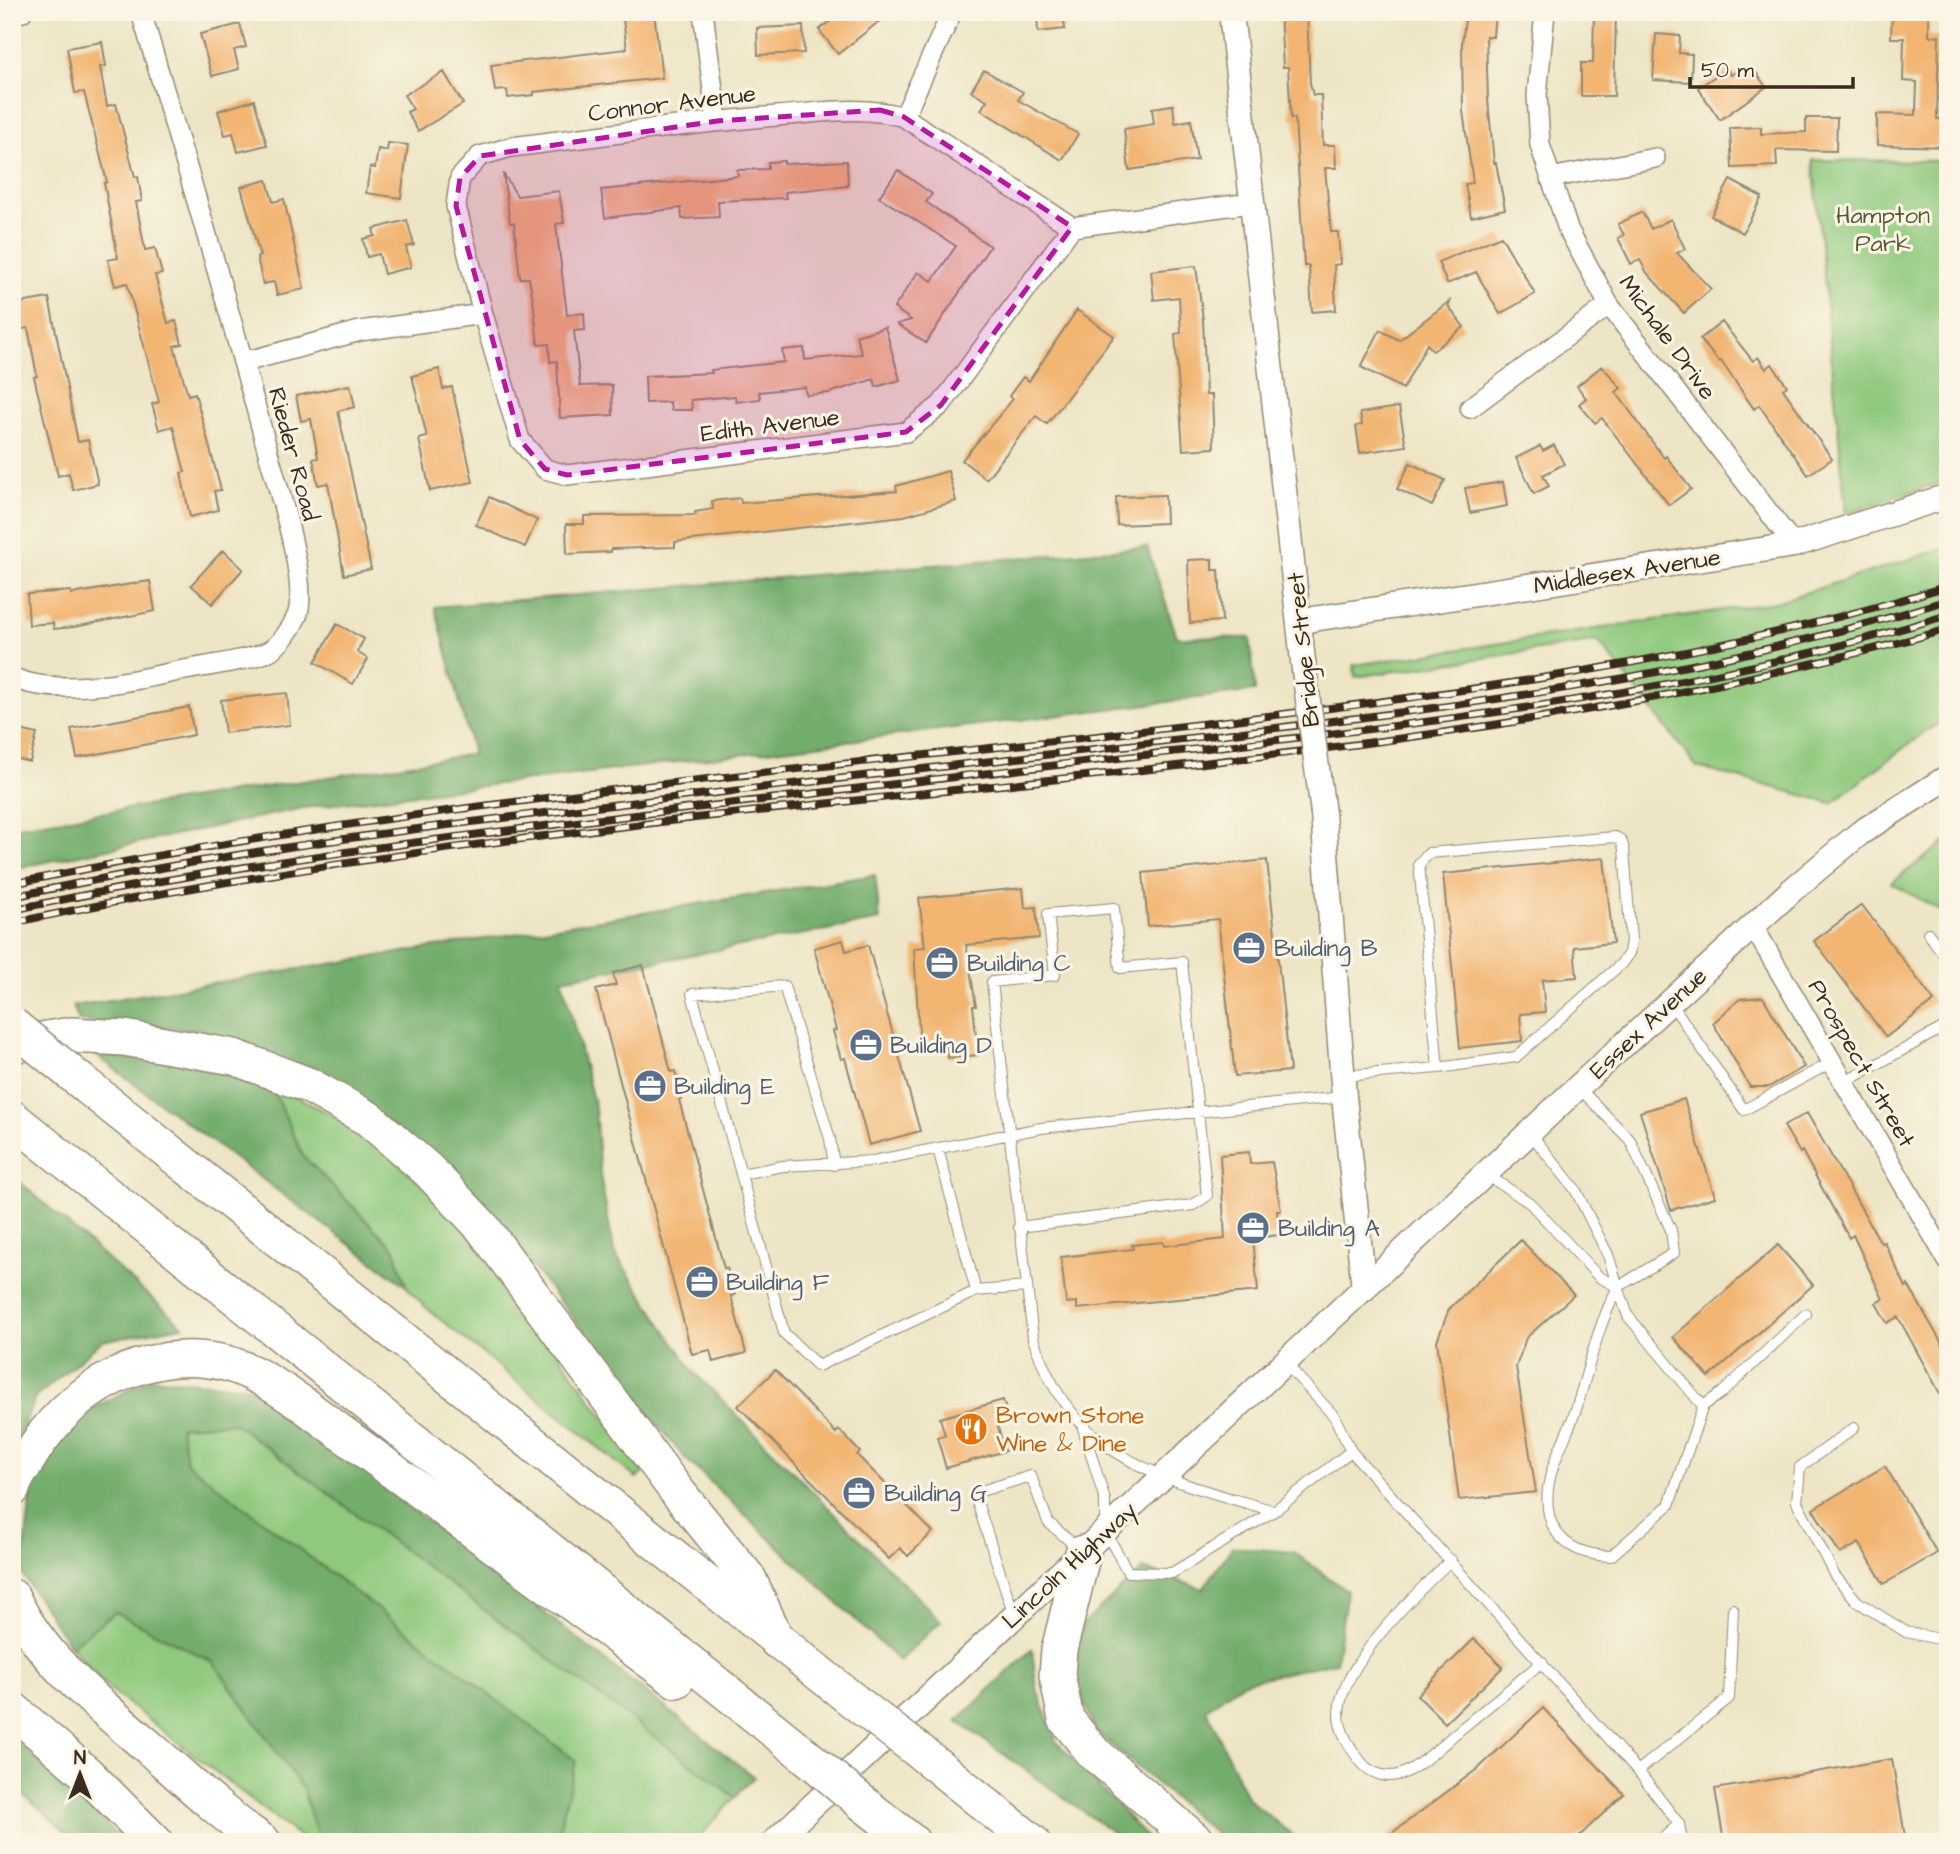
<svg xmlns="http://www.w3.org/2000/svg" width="1960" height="1854" viewBox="0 0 1960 1854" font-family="'Architects Daughter',sans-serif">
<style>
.green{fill:#8fc97d;stroke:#657a4e;stroke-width:2}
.forest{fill:#73ad6c;stroke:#576c45;stroke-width:2}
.building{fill:#f2b572}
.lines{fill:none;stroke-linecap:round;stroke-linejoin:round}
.service-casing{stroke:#948872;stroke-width:12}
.minor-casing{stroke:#948872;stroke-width:22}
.tertiary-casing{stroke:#948872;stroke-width:27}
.motorway-casing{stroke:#948872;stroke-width:38}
.service{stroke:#fff;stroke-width:10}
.minor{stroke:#fff;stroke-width:19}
.tertiary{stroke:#fff;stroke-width:24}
.motorway{stroke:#fff;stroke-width:35}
.rail-casing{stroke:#3b2a1e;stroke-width:8}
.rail{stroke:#fcf5e5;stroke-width:5;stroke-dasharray:16;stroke-linecap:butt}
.tertiary-bridge-casing{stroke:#948872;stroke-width:27;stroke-linecap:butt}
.motorway-bridge-casing{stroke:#948872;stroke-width:38;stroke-linecap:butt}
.tertiary-bridge{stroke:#fff;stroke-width:24}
.motorway-bridge{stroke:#fff;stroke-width:35}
.marked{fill:#b5179e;fill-opacity:0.2;stroke:#b5179e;stroke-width:5;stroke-dasharray:14 9;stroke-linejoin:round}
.labels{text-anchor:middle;stroke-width:6;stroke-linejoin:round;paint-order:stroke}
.street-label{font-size:24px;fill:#3b2a1e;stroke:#fcf5e5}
.park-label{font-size:24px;fill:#545a3a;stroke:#fcf5e5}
.service-label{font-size:24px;fill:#4e5e75;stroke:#fcf5e5;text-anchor:start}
.food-label{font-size:24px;fill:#c56008;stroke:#fcf5e5;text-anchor:start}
</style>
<rect width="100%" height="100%" fill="#fcf5e5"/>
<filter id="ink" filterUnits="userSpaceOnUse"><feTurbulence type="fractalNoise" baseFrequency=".0143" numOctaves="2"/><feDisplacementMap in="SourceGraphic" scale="14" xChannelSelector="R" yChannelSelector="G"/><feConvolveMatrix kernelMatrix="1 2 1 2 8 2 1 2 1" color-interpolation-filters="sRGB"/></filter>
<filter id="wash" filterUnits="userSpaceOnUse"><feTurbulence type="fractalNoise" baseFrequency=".00686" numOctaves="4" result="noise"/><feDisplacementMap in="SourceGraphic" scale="28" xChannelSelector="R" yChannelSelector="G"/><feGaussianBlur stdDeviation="1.57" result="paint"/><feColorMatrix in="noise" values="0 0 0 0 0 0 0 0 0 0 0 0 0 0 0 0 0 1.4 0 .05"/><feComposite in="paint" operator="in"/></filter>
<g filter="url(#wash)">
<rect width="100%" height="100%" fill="#ede5c5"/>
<path class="green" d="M1813,160l135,1v319l-102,33z
M1948,547v172l-21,11 -95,73 -135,-36 -99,-126 -243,36 -1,-12 422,-63z
M1948,840v75l-57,-32z
M271,1084l87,44 83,73 64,78 139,194 -8,5 -212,-172 -18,-20 -11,-37 -92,-93z
M234,1423l501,374 -40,45h-139l20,-81 -389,-298 -8,-37z
M115,1612l98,50 90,127 16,53h-13l-197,-153 -39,-43z"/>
<path class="forest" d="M1147,547l30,90 73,1 5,53 -952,117 -291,61v-42l461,-73 -38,-147z
M875,875l5,45 -318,59 33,129 5,66 14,78 79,119 248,250 -42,40 -217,-206 -213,-268 -135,-107 -134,-50 -121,-9 -6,-15z
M97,1056l76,5 98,23 32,72 92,94 11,36z
M12,1175l171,151 -81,15 -67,57 -23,56z
M151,1378l114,10 130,108 359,281 -19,20 -501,-374 -54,3 7,37 389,298 -20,81h-237l-16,-53 -90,-127 -98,-50 -45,34 -48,-72 11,-96 49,-64z
M1232,1547l61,5 54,39 -11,71 -92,20 -38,27 42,90 53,43h-76l-130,-111 -24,-63 12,-44 60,-55 60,20z
M1032,1649l5,40 19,52 95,101h-25l-169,-121z
M12,1737l113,105h-48l-65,-57z"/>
<g id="blocks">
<path class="building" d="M622,12h32l8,66 -128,14v3l-26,3 -1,-8 -12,1 -4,-26 136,-16z
M842,12h49l-53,42 -19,-24z
M1037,12h26l2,17 -27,3z
M1280,12h27l3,71 3,12h8l2,50h12l1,23h-11l6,64h7l2,32 -6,1 2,45 -24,2 -3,-46h-5l-9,-148 -4,1 -3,-52h-5z
M1466,12h29l-2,25 -7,-1 2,64 6,63h2l9,46 -34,8 -6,-33 8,-1 -10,-72 -1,-68z
M1594,12h22l-2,84h-33v-33h12z
M1892,13l37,2v21h10l-2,83h11v28l-71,-2v-31l39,1 1,-33 -14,-1 1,-43h-13z
M240,24l6,23 -12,3 5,19 -27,7 -12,-42z
M803,26l1,27 -46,2 -1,-27z
M1656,34l24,2 -1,17 13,1 -1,28 -38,-2z
M102,42l4,24 -6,1 7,39 9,-2 19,73h3l4,24 -6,1 9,48 10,-2 7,26 -7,1 13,48 8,-2 6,23 -8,2 14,49 7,-2 26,97 -7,1 4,19 -28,7 -9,-44 4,-1 -12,-46 -14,4 -7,-26 7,-2 -27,-101 -5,-18 -12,3 -7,-26 10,-2 -14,-75 3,-1 -23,-90 -9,1 -8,-45z
M1727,68l4,7 9,-6 6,8 9,-6 11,16 -46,33 -22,-32z
M984,70l39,22 -5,8 60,34 -16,26 -81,-50 6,-10 -16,-9z
M444,72l19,32 -45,27 -11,-19 6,-3 -9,-14z
M254,100l13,45 -29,7 -5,-19 -8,2 -7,-24z
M1173,105l2,18 16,-3 6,40 -68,10 -5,-41 30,-5 -2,-16z
M1806,118h31l-1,33 -60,-1 1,16 -45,2 -2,-40 31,-1v7l45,-2z
M388,143l20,2 -7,53 -35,-5 4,-26 5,1 3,-19 9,2z
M784,161v3l63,-3 1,25 -63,6 1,6 -68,3 1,16 -37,2 -1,-11 -76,10 -4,-28 137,-14 -1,-6 31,-1v-7z
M898,170l34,24 -6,8 64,44 -64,97 -29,-19 14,-4 -17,-12 24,-36 14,9 24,-35 -77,-49z
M503,173l14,23 42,-5 5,32 -8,1 11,91 17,-2 1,17 -11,1 6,55 32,-1 1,30 -53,3 -3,-57 -7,1 -1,-18 -11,1 -5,-46 -4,-21h-9l-6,-55h-4z
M267,180l6,22 11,-3 20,90 -27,6 -3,-13 -11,2 -6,-27 3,-1 -19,-69z
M1730,180l32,17 -19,36 -32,-17z
M1642,212l9,17 20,-10 14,30 -8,4 34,36 -27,24 -37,-40 -7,-13 -9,4 -13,-26 6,-3 -6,-11z
M407,220l7,25 -8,2 5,20 -27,7 -5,-20 -12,3 -4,-18 12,-3 -2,-7z
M1501,236l34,58 -35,20 -24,-42 -29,12 -9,-22z
M1196,266l7,54 3,75h6l2,53 -31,2 -8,-116 6,-1 -2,-36 -25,3 -3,-29z
M49,298l29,144 10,-2 10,44 -25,6 -4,-17 -11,3 -24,-99 3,-1 -9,-48 -10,2 -4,-26z
M1451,300l-3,6 16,21 -31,24 -6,-7 -24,45 -42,-22 19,-37 19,10z
M1077,310l37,26 -67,88 -11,-8 -50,63 -24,-19 51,-61 -4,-3 14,-19 6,4z
M1722,322l31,39 5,-4 8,12 6,-5 15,22 -4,3 49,70 -24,16 -49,-70 -5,4 -33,-48 -2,1 -19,-23z
M885,327l15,53 -24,7 -2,-8 -45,14 -23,2 -1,-8 -46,5 1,7 -24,3 -1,-6 -44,4 1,10h-21l-1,-8 -24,1 -1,-27 67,-3 -1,-3 73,-8 -2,-12 22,-2 1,12 57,-6 -6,-18z
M1602,366l19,22 -5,4 48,66 2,-2 25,33 -22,16 -67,-87 -7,5 -16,-19 7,-6 -9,-12z
M439,369l4,20 9,-2 21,95 -43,9 -11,-52 8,-2 -15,-61z
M350,385l5,22 -17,4 33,158 -27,6 -16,-92 -10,2 -5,-26 5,-1 -7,-39 -10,2 -5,-25z
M1399,407l7,39 -46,7 -4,-27 6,-1 -2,-12z
M1554,445l10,19 -21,11 6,11 -15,8 -18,-36 24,-12 3,5z
M1410,463l35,17 -13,26 -35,-17z
M948,471l8,30 -52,15 -229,26v5l-64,2v3l-44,2 -1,-30h18v-8l112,-1 -1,-3 18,-3 -1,-8 28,-3 1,5 156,-12 -1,-5z
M1503,482l4,24 -37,7 -5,-25z
M1165,495l1,28 -49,2 -1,-28z
M489,497l48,23 -12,27 -49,-22z
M223,550l20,19 -31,35 -21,-19z
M1212,559v11h7l3,51 -32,2 -2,-63z
M150,581l5,30 -81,16 -20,2 -1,-6 -24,2 -2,-31 44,-3v3z
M337,624l27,15 -7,13 11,7 -15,25 -38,-22z
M287,693l3,32 -65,8 -4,-33z
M189,707l5,28 -117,23 -6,-29z
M12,728l25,6 -7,28 -18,-4z
M1604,858l9,85 -39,4 3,30 -35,3 3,32 -25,2 2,27 -62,7 -17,-174z
M1267,860l23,211 -55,5 -17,-157 -70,7 -5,-53z
M1023,888l2,20 11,-1 3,31 -73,7 10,61h-3l5,49 -30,3 -1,-11 -27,3 -6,-102 11,-1 -6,-49z
M1862,905l72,96 -48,36 -72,-96z
M843,940l3,11 22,-6 52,186 -51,14 -24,-87 -4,1 -8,-28 3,-1 -22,-82z
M643,965l28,107 4,-1 7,28 -3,1 45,168h3l8,27 -4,1 15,57 -33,9 -3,-12 -18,4 -96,-364 20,-5 -3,-12z
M1763,997l41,70 -35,20h-19l-37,-64 27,-24z
M1684,1099l31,98 -44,13 -31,-98z
M1807,1113l74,130 3,-1 22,45 2,-2 40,69v54l-50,-91 -11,6 -11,-20 7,-4 -30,-64 -4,3 -47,-87 -2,2 -16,-27z
M1249,1152l1,12 22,-2 9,49h-4l2,24 -26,3 5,53 -181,18v-7l-11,1 -5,-46 72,-8 -1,-4 31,-3 1,4 61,-7 -5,-84z
M1521,1240l53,55 -48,43 -10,29 20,125 -77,8 -22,-159 12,-32z
M1778,1245l35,40 -104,92 -36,-40z
M775,1370l61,63 3,-3 21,22 -3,3 76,77 -25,24 -8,-8 -11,11 -151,-153z
M1003,1400l6,20 -12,4 8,27 -59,17 -9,-31 8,-2 -5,-17z
M1885,1466l52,87 -53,31 -25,-41 -19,11 -27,-45z
M1474,1639l29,28 -58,56 -28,-28z
M1543,1708l81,86 -51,48h-193l100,-75z
M1892,1759l14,83h-182l-9,-53z"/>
</g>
</g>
<g filter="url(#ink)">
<use href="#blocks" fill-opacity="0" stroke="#948872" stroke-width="2"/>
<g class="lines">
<defs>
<path id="service" d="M1615,837l6,3 3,9 7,92 -2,12 -8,11 -105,93 -78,11 -19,-204 10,-11z
M1928,933l20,27
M1671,1003l73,107 90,-49
M1343,1076l95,-8
M1845,1082l103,-57
M1578,1087l52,53 41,90 3,23 -56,34 10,29 75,90 -34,99 -58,51c-41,-1 -68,-22 -63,-67 3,-28 22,-58 30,-86 13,-43 19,-75 40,-116
M938,1149l38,142
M741,1174l-49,-180 92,-8 46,153 4,26
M1487,1175l43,28 69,74 19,10 -10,-32 -33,-66 -45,-56
M1019,1227l174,-22 14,-9 -25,-234 -62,6 -6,-60 -66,6 7,61 -63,7 41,356c40,124 130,140 241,173l77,-60 287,320 41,53 3,18
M1027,1287l-51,4 -158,75 -34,-33 -43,-159 42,-8 90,-5 168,-33 302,-31
M1286,1364l48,52 17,35
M1703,1406l20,-14 83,-78
M1083,1428l22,72v31l23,41 44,1 102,-62
M1854,1428l-54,39 -3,35 38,74 23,26 48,30 42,9
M1451,1560c-34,32 -112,106 -112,154 0,17 12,36 22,48 10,12 27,18 43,11 19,-9 36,-26 51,-39 29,-24 58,-48 87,-72
M1014,1615l-40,-122 57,-17 17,46 32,28
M1638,1771l91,-73 4,-89
M1659,1842l20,-18"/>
<path id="minor" d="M703,12l14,109
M1545,12l-8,83 3,50 28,84 41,76 185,240
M12,15l10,-3
M904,117l48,-105
M1550,178l105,-20
M1072,227l-131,178 -35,27 -339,43 -22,-6 -25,-29 -37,-126 -27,-108 4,-28 20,-22 31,-9c89,-11 177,-24 266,-31 42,-3 85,-11 127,1l168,110 178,-24
M244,362l116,-31 123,-17
M1470,408l139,-103
M12,677c43,21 121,4 167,-6 20,-4 73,-11 88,-19 13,-6 24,-23 30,-36 13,-34 -21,-133 -31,-171 -39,-145 -82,-289 -125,-433
M1753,926l195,335"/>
<path id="tertiary" d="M1231,12l73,658
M1300,621l494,-76 154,-49
M1323,813l21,284 20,192
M774,1842l804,-755 213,-196 69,-58 88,-56"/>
<path id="motorway" d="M12,1045l59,-10 53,3 110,19 74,28 61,34 59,51 55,58 193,262 72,88 29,63
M88,1087l767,615
M12,1118l789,634
M12,1489c3,-12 12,-23 18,-33 38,-66 117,-112 195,-93 28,7 52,24 76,40l375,277
M1083,1553l-24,97 -2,25 9,44 27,33 104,90
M12,1597c29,63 88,108 140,153 36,32 71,65 111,92
M12,1709l75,65 68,68
M919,1751l113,91
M865,1805l47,37"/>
</defs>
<use href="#service" class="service-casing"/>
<use href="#minor" class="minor-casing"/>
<use href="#tertiary" class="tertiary-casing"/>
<use href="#motorway" class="motorway-casing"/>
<use href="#service" class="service"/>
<use href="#minor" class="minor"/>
<use href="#tertiary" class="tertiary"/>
<use href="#motorway" class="motorway"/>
<defs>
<path id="rail" d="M12,884c389,-82 787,-112 1181,-159 254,-30 510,-63 755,-139
M12,897c213,-46 427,-72 643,-97 173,-20 345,-40 518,-60 261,-30 524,-61 775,-140
M12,910c206,-44 414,-70 623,-95 170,-20 339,-41 509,-60 269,-30 544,-59 804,-140
M12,923c366,-78 741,-111 1112,-151 215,-24 431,-50 642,-98 61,-14 122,-27 182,-45"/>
</defs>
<use href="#rail" class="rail-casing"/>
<use href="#rail" class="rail"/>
<defs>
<path id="tertiary-bridge" d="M1304,670l19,143"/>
<path id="motorway-bridge" d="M12,1025l76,62
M855,1702l64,49
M801,1752l64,53"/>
</defs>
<use href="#tertiary-bridge" class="tertiary-bridge-casing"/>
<use href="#motorway-bridge" class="motorway-bridge-casing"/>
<use href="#tertiary-bridge" class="tertiary-bridge"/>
<use href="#motorway-bridge" class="motorway-bridge"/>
</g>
</g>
<path class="marked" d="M880,110l24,7 168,110 -131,178 -35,27 -339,43 -22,-6 -25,-29 -64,-234 4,-28 20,-22 237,-35z"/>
<defs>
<symbol id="office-disc" viewBox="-11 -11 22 22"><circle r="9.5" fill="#5c6f8a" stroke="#fcf5e5"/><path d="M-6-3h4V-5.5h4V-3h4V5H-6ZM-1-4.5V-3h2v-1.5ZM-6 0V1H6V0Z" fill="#fff"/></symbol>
<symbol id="restaurant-disc" viewBox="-11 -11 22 22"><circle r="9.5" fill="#e8710a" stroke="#fcf5e5"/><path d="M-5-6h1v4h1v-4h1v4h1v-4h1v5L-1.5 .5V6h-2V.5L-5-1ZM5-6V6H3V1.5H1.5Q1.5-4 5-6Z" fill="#fff"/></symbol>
</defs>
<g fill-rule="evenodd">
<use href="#office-disc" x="1230" y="929" width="38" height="38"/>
<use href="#office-disc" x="923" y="944" width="38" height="38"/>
<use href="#office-disc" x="847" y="1026" width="38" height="38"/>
<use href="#office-disc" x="631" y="1067" width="38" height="38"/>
<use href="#office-disc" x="1234" y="1209" width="38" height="38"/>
<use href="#office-disc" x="683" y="1263" width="38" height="38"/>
<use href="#restaurant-disc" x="952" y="1410" width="38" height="38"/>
<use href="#office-disc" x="840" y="1474" width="38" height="38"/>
</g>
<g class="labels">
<g class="street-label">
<text transform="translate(672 103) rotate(-7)" y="8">Connor Avenue</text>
<text transform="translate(1668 337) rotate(54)" y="8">Michale Drive</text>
<text transform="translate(770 425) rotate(-7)" y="8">Edith Avenue</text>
<text transform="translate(294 454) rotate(75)" y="8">Rieder Road</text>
<text transform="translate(1627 571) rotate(-9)" y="8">Middlesex Avenue</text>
<text transform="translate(1303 650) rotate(-96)" y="8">Bridge Street</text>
<text transform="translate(1648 1023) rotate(-43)" y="8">Essex Avenue</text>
<text transform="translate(1862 1063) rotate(60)" y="8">Prospect Street</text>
<text transform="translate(1069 1565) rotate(-43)" y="8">Lincoln Highway</text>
</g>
<g class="park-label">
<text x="1883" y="223">Hampton<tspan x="1883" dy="28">Park</tspan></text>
</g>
<g class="service-label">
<text x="1274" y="956">Building B</text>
<text x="967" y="971">Building C</text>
<text x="890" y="1053">Building D</text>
<text x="674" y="1094">Building E</text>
<text x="1278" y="1236">Building A</text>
<text x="726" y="1290">Building F</text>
<text x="884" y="1501">Building G</text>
</g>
<g class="food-label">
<text x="996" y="1423">Brown Stone<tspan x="996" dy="28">Wine &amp; Dine</tspan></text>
</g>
</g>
<rect width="1960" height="1854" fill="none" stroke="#fcf5e5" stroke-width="42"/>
<g transform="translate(80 1774)" stroke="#fcf5e5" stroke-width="5" paint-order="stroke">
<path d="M0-5L12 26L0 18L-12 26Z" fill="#3b2a1e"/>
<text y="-10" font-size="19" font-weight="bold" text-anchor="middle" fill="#3b2a1e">N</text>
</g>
<path d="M1690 77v10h163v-10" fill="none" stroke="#3b2a1e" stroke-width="3.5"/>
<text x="1701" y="77" font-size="21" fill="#3b2a1e" stroke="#fcf5e5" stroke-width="5" paint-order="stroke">50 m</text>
</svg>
